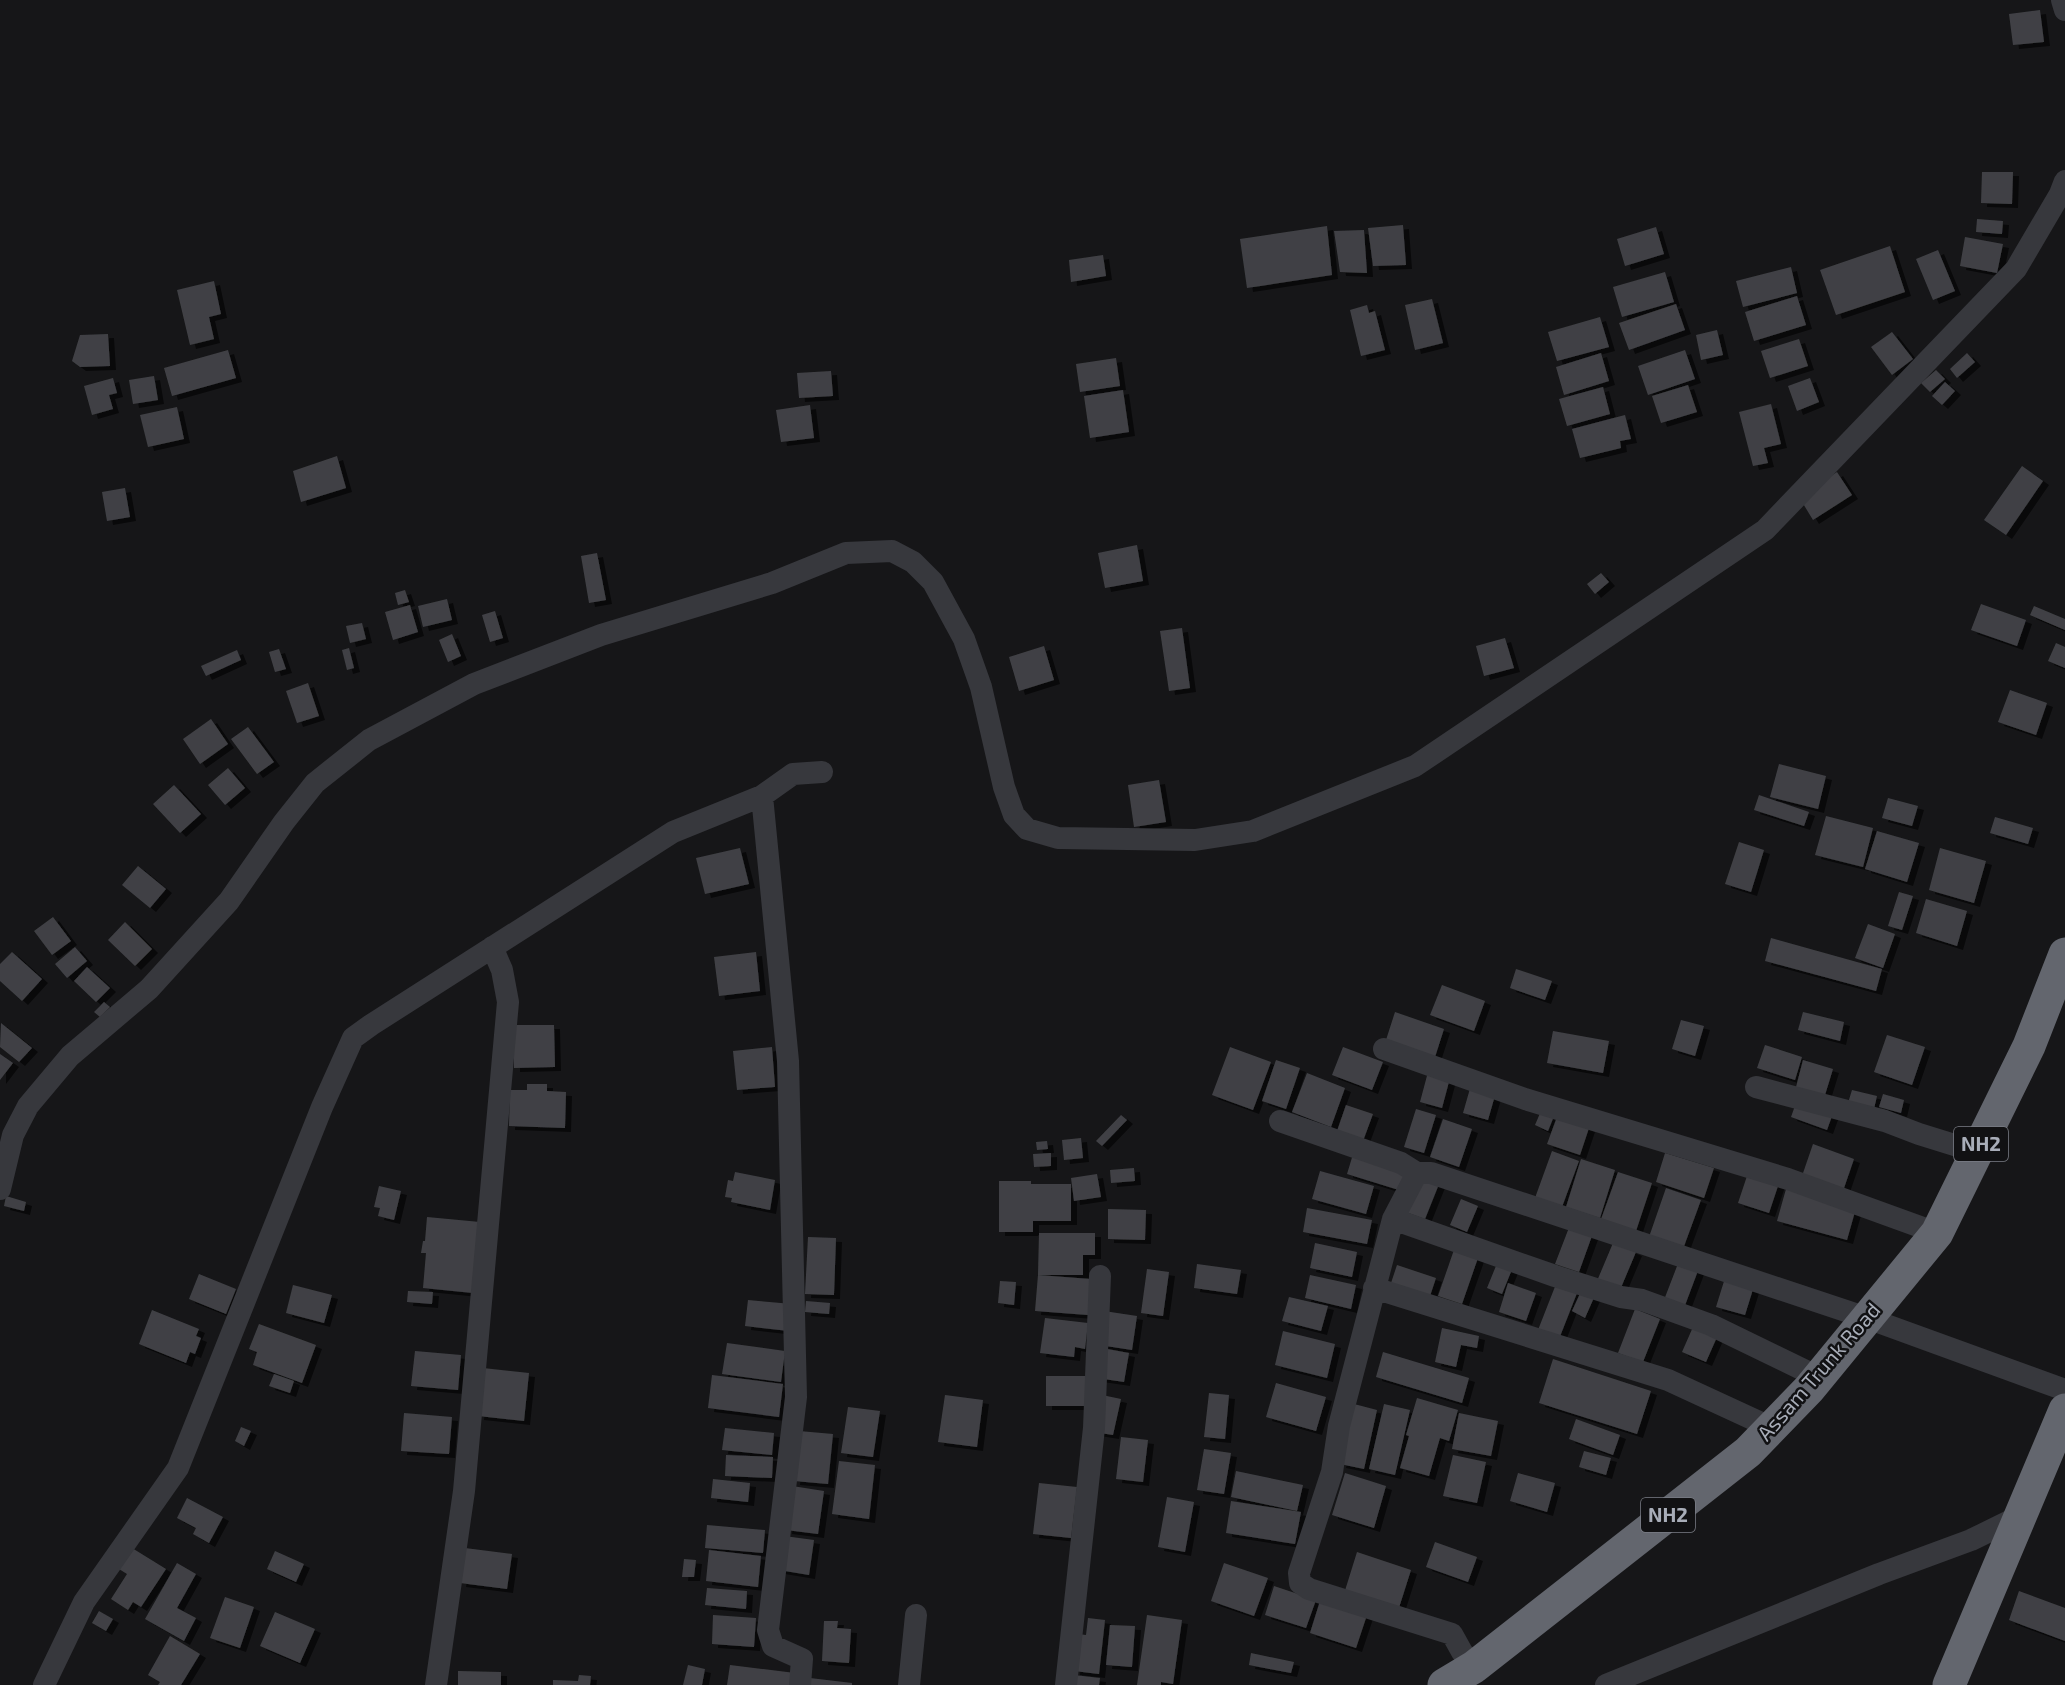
<svg xmlns="http://www.w3.org/2000/svg" width="2065" height="1685" viewBox="0 0 2065 1685" font-family="'Exo 2',sans-serif">
<style>
.building{fill:#404145;filter:url(#shadow)}
.lines{fill:none;stroke-linecap:round;stroke-linejoin:round}
.minor{stroke:#37383d;stroke-width:22}
.highway{stroke:#63666e;stroke-width:33}
.labels{text-anchor:middle;stroke-width:5;stroke-linejoin:round;paint-order:stroke}
.shield{fill:#111113;stroke:#7b7e86;stroke-width:1.5}
.shield-label{font-size:20px;font-weight:bold;fill:#a8adb8}
.street-label{font-size:21px;fill:#a8adb8;stroke:#111113}
</style>
<defs>
<filter id="shadow"><feDropShadow dx="6" dy="4" stdDeviation="0" flood-color="#0009"/></filter>
</defs>
<rect width="100%" height="100%" fill="#161618"/>
<path class="building" d="M2040,10l4,32 -31,3 -4,-31z
M1982,172h31l-1,32 -31,-1z
M1977,219l26,2 -1,13 -26,-2z
M1403,225l3,40 -33,1 -5,-38z
M1327,226l5,49 -85,13 -7,-49z
M1656,227l8,27 -39,12 -8,-27z
M1364,230l3,43 -27,-1 -6,-41z
M1965,237l38,7 -6,29 -37,-7z
M1890,246l15,46 -69,23 -16,-45z
M1938,250l17,41 -22,9 -17,-41z
M1103,255l3,21 -35,6 -2,-22z
M1791,267l6,26 -54,14 -7,-26z
M1665,272l9,30 -52,15 -9,-30z
M214,281l7,33 -12,3 5,22 -24,6 -13,-55z
M1797,296l9,29 -52,16 -9,-29z
M1432,299l11,44 -28,7 -10,-45z
M1676,304l9,26 -56,20 -10,-27z
M1367,305l2,8 6,-2 10,39 -24,6 -11,-46z
M1600,317l9,30 -52,14 -9,-29z
M1717,330l6,25 -22,5 -5,-25z
M1892,332l21,27 -21,16 -21,-28z
M108,334l2,32 -30,1 -8,-6 8,-26z
M1799,339l9,27 -38,12 -9,-27z
M228,350l8,28 -64,18 -8,-28z
M1685,350l10,29 -47,16 -10,-29z
M1601,353l8,28 -45,14 -8,-28z
M1967,353l8,9 -18,16 -7,-9z
M1116,358l4,28 -40,6 -4,-28z
M1936,370l9,9 -15,13 -9,-9z
M831,371l2,25 -34,2 -2,-25z
M154,376l4,24 -25,4 -4,-24z
M113,378l4,15 -8,2 4,14 -21,6 -8,-29z
M1810,378l9,24 -22,9 -9,-25z
M1945,382l10,9 -13,14 -10,-9z
M1688,385l9,27 -36,11 -9,-27z
M1603,387l7,27 -43,12 -8,-27z
M1123,390l6,42 -39,6 -6,-42z
M1771,404l10,40 -17,4 4,15 -15,3 -14,-54z
M810,405l4,33 -33,4 -5,-32z
M177,407l7,32 -36,8 -8,-32z
M1625,415l6,24 -11,2 1,7 -41,10 -8,-29z
M337,456l9,32 -45,14 -8,-31z
M2022,466l21,15 -37,54 -22,-15z
M1837,472l15,23 -39,25 -14,-23z
M125,488l5,29 -23,4 -5,-29z
M1137,545l6,36 -38,7 -7,-35z
M597,553l9,47 -17,3 -8,-47z
M1601,573l8,9 -14,12 -8,-10z
M405,590l4,12 -11,3 -3,-12z
M447,599l5,21 -29,7 -5,-21z
M1981,604l45,16 -9,26 -46,-16z
M410,605l8,27 -25,8 -8,-28z
M2034,606l31,13v11l-35,-15z
M495,611l8,27 -13,4 -8,-27z
M362,623l4,16 -16,4 -4,-17z
M1182,628l8,60 -21,3 -9,-60z
M452,634l9,22 -13,6 -9,-22z
M1505,638l9,30 -30,8 -8,-30z
M2056,643l9,4v21l-17,-7z
M1044,646l10,34 -35,11 -10,-34z
M349,648l5,20 -7,2 -5,-20z
M279,649l7,20 -11,3 -6,-20z
M237,650l4,10 -35,16 -5,-10z
M308,683l11,33 -22,7 -11,-32z
M2010,690l37,13 -11,32 -38,-13z
M211,719l17,25 -28,20 -17,-25z
M248,727l26,35 -17,12 -26,-35z
M1779,764l47,12 -8,33 -48,-12z
M228,768l17,20 -20,17 -17,-20z
M1159,780l7,42 -32,5 -6,-42z
M174,785l27,29 -21,19 -27,-29z
M1759,795l50,17 -5,14 -50,-16z
M1888,798l30,8 -6,20 -30,-8z
M1826,816l47,12 -10,39 -48,-12z
M1995,817l38,11 -5,16 -38,-11z
M1877,831l42,12 -12,39 -42,-13z
M1739,842l25,8 -13,42 -26,-8z
M740,848l9,36 -44,10 -9,-36z
M1940,848l46,13 -12,42 -45,-13z
M138,866l28,23 -16,19 -28,-23z
M1899,892l14,4 -11,34 -14,-4z
M1926,899l41,12 -10,35 -41,-13z
M53,917l18,24 -19,14 -18,-24z
M125,922l27,27 -17,17 -27,-26z
M1868,924l27,10 -12,34 -28,-10z
M1771,938l111,31 -6,22 -111,-30z
M75,947l12,14 -20,17 -12,-14z
M12,952l30,27 -20,22 -22,-20v-17z
M756,952l4,39 -41,5 -5,-39z
M87,967l23,21 -14,14 -22,-21z
M1516,969l36,12 -7,19 -35,-12z
M1442,985l43,16 -11,30 -44,-16z
M104,1002l6,5 -10,10 -6,-5z
M1395,1012l49,17 -9,28 -49,-17z
M1803,1012l41,10 -4,19 -42,-11z
M1681,1020l23,6 -9,30 -23,-7z
M1,1023l31,25 -13,14 -19,-15z
M514,1025h40l1,42 -41,1z
M1553,1031l56,10 -6,32 -56,-10z
M1887,1035l38,12 -13,38 -38,-13z
M1765,1045l37,12 -7,23 -38,-12z
M772,1047l3,40 -38,3 -4,-39z
M1230,1047l41,15 -18,48 -41,-15z
M1343,1047l40,15 -11,28 -40,-15z
M0,1054l13,9 -13,17z
M1276,1060l24,8 -14,41 -24,-8z
M1803,1060l30,9 -8,26 -29,-8z
M1428,1072l22,6 -8,30 -22,-6z
M1307,1073l38,15 -14,39 -39,-15z
M527,1084h20v7l19,1 -1,36 -56,-2 1,-36h17z
M1471,1085l25,7 -8,28 -25,-7z
M1852,1090l25,6 -3,13 -26,-6z
M1883,1094l21,6 -3,13 -22,-6z
M1796,1103l36,13 -5,14 -36,-13z
M1346,1105l27,9 -10,27 -26,-10z
M1416,1109l20,6 -12,38 -20,-6z
M1541,1111l13,5 -6,15 -13,-6z
M1121,1115l6,5 -25,26 -6,-5z
M1557,1117l32,11 -9,27 -33,-11z
M1443,1119l29,10 -13,38 -29,-10z
M1081,1138l2,20 -19,2 -2,-20z
M1047,1141l1,8 -11,1 -1,-8z
M1813,1144l41,15 -11,32 -41,-15z
M1354,1151l55,18 -7,22 -55,-17z
M1552,1151l27,10 -17,46 -27,-9z
M1051,1153v13l-17,1 -1,-13z
M1665,1153l49,15 -10,30 -48,-16z
M1581,1159l34,11 -15,48 -34,-11z
M1134,1168l1,13 -24,2 -1,-13z
M1320,1171l54,15 -8,28 -54,-15z
M735,1172l40,8 -5,30 -39,-8 1,-4 -7,-1 3,-17 5,1z
M1618,1172l34,11 -17,51 -35,-12z
M1748,1173l31,10 -10,30 -31,-10z
M1097,1174l4,23 -27,4 -3,-23z
M1417,1176l22,8 -14,35 -22,-8z
M999,1181h32v3h40v37h-38v11h-34z
M379,1186l22,5 -7,29 -16,-4 2,-8 -6,-1z
M1666,1188l35,12 -18,49 -34,-12z
M1786,1189l70,19 -9,32 -70,-19z
M6,1196l20,6 -2,9 -20,-5z
M1461,1199l17,7 -11,26 -17,-7z
M1307,1208l65,12 -5,24 -64,-12z
M1108,1209l38,1 -1,30 -37,-1z
M427,1217l53,5 -7,71 -50,-5 3,-35h-5l2,-12h2z
M1570,1225l23,8 -14,39 -24,-8z
M1039,1233h56v22h-12v20h-45z
M808,1237l28,1 -2,57 -29,-1z
M1315,1243l42,9 -5,25 -42,-9z
M1613,1243l23,9 -16,38 -23,-9z
M1455,1247l24,8 -17,49 -24,-8z
M1498,1261l15,6 -11,27 -15,-6z
M1679,1261l20,7 -15,40 -20,-8z
M1197,1264l44,6 -4,24 -43,-6z
M1397,1265l39,13 -6,18 -39,-13z
M1147,1269l22,3 -6,44 -22,-3z
M199,1274l37,15 -10,25 -37,-15z
M1038,1275l53,4 -3,36 -53,-4z
M1310,1275l46,10 -5,24 -46,-11z
M1725,1278l29,8 -9,29 -29,-8z
M1558,1279l21,9 -20,51 -21,-9z
M1000,1281l16,1 -2,23 -16,-2z
M1508,1283l28,10 -10,28 -27,-9z
M293,1285l39,10 -8,28 -38,-10z
M1583,1287l13,6 -11,25 -13,-7z
M408,1291l25,1 -1,12 -25,-2z
M1289,1297l39,9 -7,25 -39,-10z
M748,1300l44,4 -3,27 -44,-5z
M806,1301l24,2 -1,11 -24,-2z
M1635,1309l25,10 -17,43 -25,-9z
M152,1310l47,19 -3,7 5,2 -6,16 -5,-2 -4,11 -47,-19z
M1104,1311l33,5 -5,34 -33,-5z
M1045,1318l43,5 -3,26 -10,-2 -1,10 -34,-4z
M259,1324l57,21 -14,38 -49,-18 4,-13 -8,-3z
M1693,1327l24,10 -11,25 -24,-10z
M1442,1328l37,8 -2,12 -16,-3 -5,22 -21,-5z
M1283,1331l52,13 -8,34 -52,-13z
M727,1343l58,8 -4,31 -59,-8z
M1102,1348l27,5 -5,29 -27,-4z
M415,1351l46,4 -3,35 -47,-4z
M1383,1352l86,26 -7,25 -86,-26z
M1553,1359l98,32 -14,43 -98,-31z
M483,1368l46,5 -5,48 -46,-5z
M274,1374l20,7 -4,12 -21,-7z
M712,1375l71,9 -4,33 -71,-9z
M1046,1376h42v30h-42z
M1276,1383l50,14 -10,34 -50,-14z
M1209,1393l20,2 -4,44 -21,-2z
M945,1395l38,5 -6,47 -39,-5z
M1102,1395l19,4 -8,36 -19,-3z
M1417,1398l41,12 -9,31 -9,-3 -11,38 -29,-8 9,-32 -3,-1z
M1354,1404l23,6 -13,59 -24,-5z
M1384,1404l26,6 -15,65 -26,-6z
M848,1407l32,4 -7,46 -32,-4z
M404,1413l48,4 -3,37 -48,-3z
M1459,1413l39,8 -7,35 -39,-7z
M1576,1419l44,16 -7,20 -44,-16z
M241,1427l10,4 -7,15 -9,-5z
M725,1428l49,5 -2,22 -50,-5z
M799,1431l34,3 -5,50 -34,-3z
M1121,1437l27,3 -5,42 -27,-3z
M1204,1449l27,4 -7,41 -27,-4z
M1584,1451l27,7 -5,17 -27,-8z
M726,1455l47,2 -1,21 -47,-2z
M1453,1455l33,7 -9,41 -34,-7z
M839,1461l36,4 -6,54 -37,-5z
M1236,1471l67,14 -6,26 -66,-14z
M1345,1473l41,13 -12,42 -42,-13z
M1518,1473l37,10 -8,29 -37,-11z
M713,1479l37,4 -2,19 -37,-4z
M1039,1483l38,4 -6,51 -38,-4z
M792,1486l32,5 -6,43 -32,-4z
M1167,1497l27,5 -9,50 -27,-5z
M187,1498l36,19 -14,26 -16,-9 3,-6 -19,-10z
M1231,1501l70,11 -6,32 -69,-11z
M707,1525l58,5 -2,23 -58,-5z
M784,1536l30,4 -5,35 -30,-5z
M1435,1542l42,15 -9,25 -42,-15z
M132,1548l34,21 -25,38 -8,-5 -5,8 -17,-11 16,-25 -8,-5z
M465,1548l47,6 -5,35 -47,-6z
M709,1550l52,6 -3,31 -52,-6z
M275,1551l29,13 -8,18 -29,-13z
M1357,1552l54,18 -14,44 -54,-17z
M684,1559l12,1 -2,17h-12z
M177,1563l19,11 -19,34 19,10 -12,23 -39,-22z
M1224,1563l44,15 -14,38 -43,-15z
M1274,1586l42,14 -10,28 -41,-13z
M707,1588l40,3 -1,18 -41,-4z
M2019,1591l46,17v33l-56,-21z
M225,1597l29,10 -14,41 -30,-10z
M1320,1601l47,14 -11,33 -46,-15z
M99,1611l14,8 -7,12 -14,-8z
M275,1612l40,17 -15,34 -40,-17z
M713,1615l43,3 -2,29 -42,-3z
M1147,1615l35,5 -9,64 -12,-2v3h-24z
M1088,1618l17,2 -6,54 -25,-3 4,-37 8,1z
M824,1621h14l-1,7 14,1 -2,34 -27,-2z
M1110,1625l25,1 -3,41 -26,-2z
M170,1636l30,18 -19,31h-23l2,-3 -12,-7z
M1251,1653l43,9 -3,11 -42,-8z
M688,1665l17,4 -3,16h-19z
M730,1665l65,8 -2,12h-66z
M458,1671l43,1v13h-43z
M579,1675l12,1 -1,9h-37v-5l25,1z
M1074,1675l26,3 -1,7h-26z
M810,1678l42,5v2h-43z"/>
<g class="lines">
<path class="minor" d="M2062,0l3,10
M1384,1049l141,50 263,80 149,54
M1756,1087l129,34 34,13 58,18
M1280,1121l121,42 16,10h14l436,145 198,72
M1417,1173l-24,46 -54,207 -7,46 -33,101 1,10 9,6 143,45 10,18 12,15
M0,1189l13,-54 15,-29 42,-50 79,-67 80,-88 55,-79 31,-39 54,-43 105,-56 127,-49 171,-52 74,-30 46,-2 21,11 20,20 31,57 17,48 23,100 10,28 13,14 31,9 137,2 58,-9 162,-65 350,-236 251,-261 44,-75 5,-13
M1393,1219l162,57 66,21 21,3 69,25 107,52
M1374,1288l294,92 104,48
M44,1685l40,-83 94,-134 144,-361 31,-69 18,-13 302,-193 89,-36
M436,1685l28,-194 44,-489 -6,-32 -10,-23
M800,1685l2,-26 -29,-13 -5,-16 28,-233 -8,-336 -26,-265 31,-22 29,-2
M909,1685l7,-70
M1066,1685l28,-257 6,-152
M1606,1685l273,-111 92,-34 49,-24"/>
<path class="highway" d="M1444,1685l30,-18 274,-215 61,-63 128,-156 92,-187 36,-92
M1949,1685l116,-275"/>
</g>
<g class="labels">
<g class="shield">
<rect x="1954" y="1127" width="54" height="34" rx="4.5"/>
<rect x="1641" y="1498" width="54" height="34" rx="4.5"/>
</g>
<g class="shield-label">
<text x="1981" y="1151">NH2</text>
<text x="1668" y="1522">NH2</text>
</g>
<g class="street-label">
<text transform="translate(1819 1372) rotate(-49)" y="7">Assam Trunk Road</text>
</g>
</g>
</svg>
